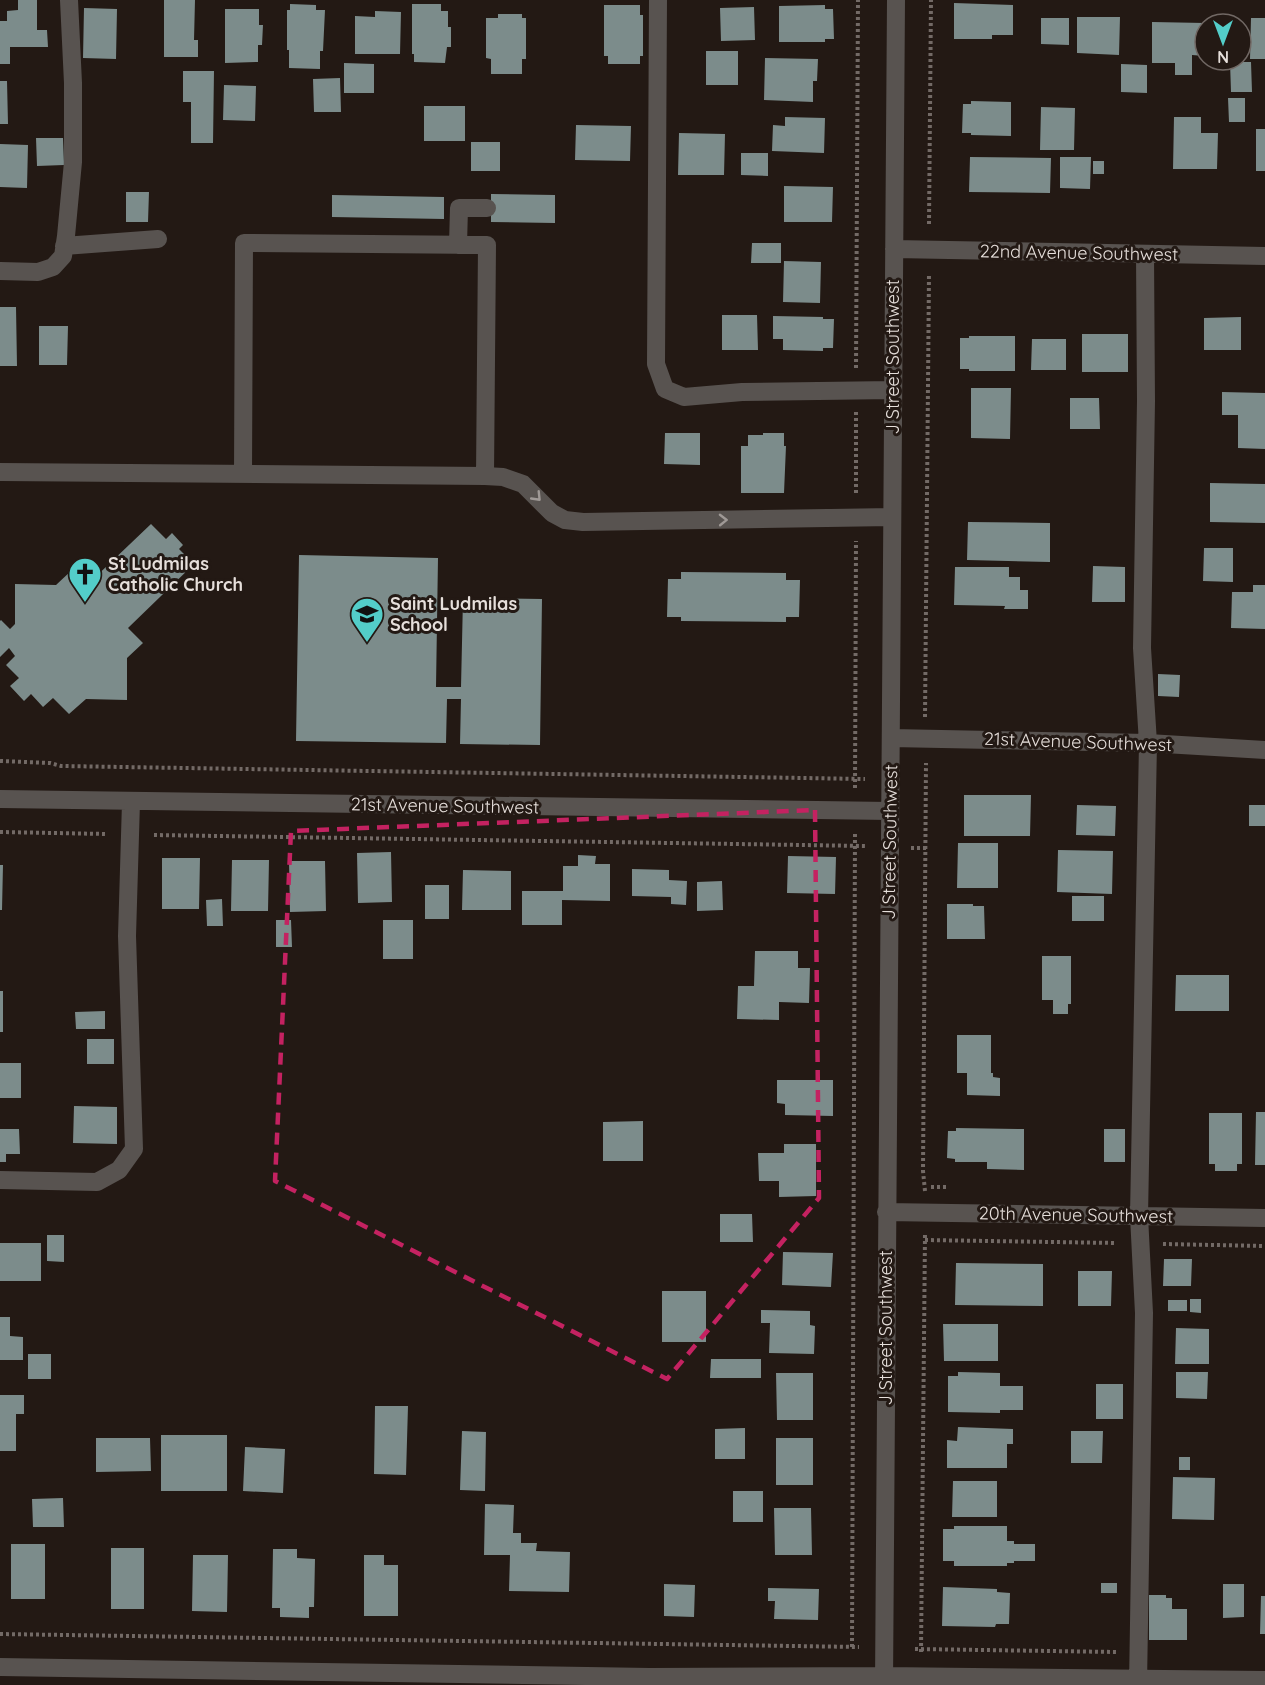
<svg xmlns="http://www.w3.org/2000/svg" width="1265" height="1685" viewBox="0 0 1265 1685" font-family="Quicksand,sans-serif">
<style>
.building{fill:#7c8c8b}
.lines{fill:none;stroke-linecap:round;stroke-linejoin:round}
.path{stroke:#736a66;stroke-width:4;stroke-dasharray:3 3;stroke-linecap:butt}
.minor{stroke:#585350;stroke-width:18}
.oneway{stroke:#9f9996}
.marked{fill:none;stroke:#c42261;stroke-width:4.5;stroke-dasharray:12 8;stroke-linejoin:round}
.labels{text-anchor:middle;stroke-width:6;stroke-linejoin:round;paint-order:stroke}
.street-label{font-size:18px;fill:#e6dfdb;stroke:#231914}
.poi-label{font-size:18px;font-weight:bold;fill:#e6dfdb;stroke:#231914;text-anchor:start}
</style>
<rect width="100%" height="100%" fill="#231914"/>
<path class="building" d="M18,0h19v30h10l1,17h-38v17h-10v-43h7v-10l11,-1z
M164,0h31l-1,40h4v17h-34z
M954,3l59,2v30h-21v4h-38z
M290,4l26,1v5h9l-2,41h-3v18l-31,-1v-18h-2v-40h3z
M412,4h29v7h7v16h3v20h-4l-2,16 -31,-1v-8h-2z
M604,5h36v10h3v41h-3v8h-32v-8h-4z
M825,5v4h8l1,30h-9v3h-46v-36z
M754,7l1,33 -34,1 -1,-33z
M84,8l33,1 -1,50 -33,-1z
M225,9h34v16h4l-1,20h-4v17l-33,1z
M375,11l26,1 -1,42h-45v-38l20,1z
M498,14h24v4h4v41h-4v15h-31v-15l-5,-1v-40h12z
M1077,17h43l-1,38 -42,-2z
M1041,18h28v27l-28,-1z
M1251,18h14v41h-15z
M1152,22l53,1v33l-13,-1v20h-17v-12h-23z
M706,51h32v34h-32z
M765,58l53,1 -1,22h-4v21l-49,-2z
M1230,62h21l1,30h-21z
M344,63l30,1v29h-30z
M1121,64l26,1v28l-26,-1z
M183,71h31l-1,72h-22v-41h-8z
M340,78l1,34h-27l-1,-33z
M0,81h7l1,43h-8z
M224,85l32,1 -1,35 -32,-1z
M1228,98h17v24h-16z
M971,101l40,1v34l-40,-1v-2h-9l1,-29h8z
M424,106h41v35h-41z
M1041,107l34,1 -1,42h-34z
M785,117l40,1 -1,35 -52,-2 1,-26 12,1z
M1174,117h27v16h17l-1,36h-44z
M576,125l55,1 -1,35 -55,-1z
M1256,129h9v42h-9z
M679,133l46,1 -1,41h-46z
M36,138h27l1,27 -27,1z
M471,142h29v29h-29z
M0,144l28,1 -1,43 -27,-1z
M741,153h27v23l-27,-1z
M970,157l81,1 -1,35 -81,-1z
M1060,157h31l-1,32 -30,-1z
M1093,161h11v13h-11z
M784,186l49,1 -1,35h-48z
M126,192h23l-1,30h-22z
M491,194l64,1v28l-64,-1z
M332,195l112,2v22l-112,-2z
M752,243h29v20h-30z
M784,261l37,1 -1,41 -37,-1z
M0,307h16l1,59h-17z
M722,315h35l1,35h-36z
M773,316l50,1v2h11l-1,29h-10v3l-40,-1v-11h-10z
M1241,317v33h-37v-32z
M39,326h29l-1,39h-28z
M1082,334h46v38h-46z
M969,336h46v35h-46v-2h-9v-31h9z
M1032,339h34v31h-35z
M971,388h40l-1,51 -39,-1z
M1222,392l43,1v56l-27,-1v-33h-16z
M1070,398h29l1,31h-30z
M665,433h35v32l-36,-1z
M763,433h21v13h2l-2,47h-43v-47h7v-11h15z
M1210,483l55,1v39l-55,-1z
M968,522l82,1v39l-83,-2z
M151,524l15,15 6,-6 11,12 -4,4 15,15 -66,64 15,15 -16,15v42l-41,-1 -17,15 -16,-16 -10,9 -12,-13 -7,7 -14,-15 9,-8 -13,-13 9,-9 -6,-8 -9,9v-36l1,-1 9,9 5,-5v-40l41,1 16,-15 15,15z
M1204,548h29v34l-30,-1z
M299,555l139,3 -2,129h25l2,-89 79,1 -2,146 -80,-1 1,-45h-14l-1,44 -150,-2z
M1093,566l32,1v35h-33z
M955,567h54v10h11v13h8v19h-24l1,-3 -51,-1z
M681,572l105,1v7h14l-1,37h-13v5l-105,-1v-4h-14l1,-38h13z
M1253,585h12v44l-34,-1 1,-36h21z
M1158,674l22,1 -1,22 -21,-1z
M964,795h67l-1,41h-66z
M1077,805l39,1 -1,30 -39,-1z
M1249,805h16v21h-16z
M958,843h40v45h-41z
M1058,850l55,1 -1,43 -55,-2z
M391,852l1,50 -34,1 -1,-50z
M578,855l18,1 -1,8h15v37l-48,-1v25h-40v-34h41v-25h15z
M788,856l48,1 -1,37 -48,-1z
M162,858h38l-1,51h-37z
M232,860h37l-1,51h-37z
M289,861h36l1,50 -36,1z
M0,865h3l-1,45h-2z
M632,869l37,1v10l18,1 -1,24 -15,-1v-7l-39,-1z
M463,870l48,1v39h-49z
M722,881l1,29 -26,1v-29z
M425,885h24v34h-24z
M1072,896h32v25h-32z
M222,899l1,27h-16l-1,-26z
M947,904h26v2h11l1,33h-38z
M276,920h15l1,27h-16z
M383,920h30v39h-30z
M755,951h43v17h12l-1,35 -30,-1v18l-42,-1 1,-33h16z
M1042,956h29v48h-3v10h-15v-14h-11z
M1176,975h53v36h-54z
M0,991h3v41h-3z
M105,1011v18h-29l-1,-17z
M957,1035h34v38h2v4l7,1v18l-33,-1v-22h-10z
M87,1039h27v25h-27z
M0,1063h21v35h-21z
M777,1080h56v36l-48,-1v-11l-8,-1z
M74,1106l43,1v37l-44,-1z
M1256,1112h9v53h-10z
M1209,1113h33v51h-5v7h-22v-7h-6z
M643,1121v40h-40v-39z
M956,1128l68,1v41l-37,-1v-7h-32v-3l-8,-1 1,-27h8z
M0,1129h19l1,25h-14v8h-6z
M1104,1129h21v33h-21z
M784,1144h32v52l-37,1v-16h-20l-1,-28h26z
M720,1214h32l1,28h-33z
M47,1235h17v27l-17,-1z
M0,1243h41v38h-41z
M783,1252l50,1 -2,34 -49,-2z
M1164,1259h28l-1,27h-28z
M956,1263l87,1v42l-88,-1z
M1078,1271h34l-1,35h-33z
M662,1291h44v51h-44z
M1190,1299h11v14l-11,-1z
M1168,1300h19v11h-19z
M761,1310l49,1v14l5,1 -1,28 -45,-1 1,-30h-9z
M0,1317h10v19l13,1v23h-23z
M943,1324h55v37h-54z
M1176,1328l33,1v35h-34z
M28,1354h23v25h-23z
M711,1359h50v19h-51z
M958,1372l42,1v13h23v24h-23v3l-52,-1v-36h10z
M1176,1372h32l-1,27 -31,-1z
M776,1373h37v47h-36z
M1096,1384h27v35h-27z
M0,1395h24v19h-8v37h-16z
M375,1406h33l-2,69 -32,-1z
M958,1427l55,2v15h-6v24h-60v-28l10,1z
M745,1428v31h-30v-30z
M462,1431l24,1 -1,59 -25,-1z
M1071,1431h32l-1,32h-31z
M161,1435h66v56h-66z
M96,1438h54l1,33 -55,1z
M776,1438h37v47h-37z
M245,1447l40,2 -2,44 -40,-2z
M1179,1457h11v13h-11z
M1173,1477l42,1 -1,42 -42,-1z
M953,1481h44v36h-45z
M733,1491h30v31h-30z
M63,1498l1,29h-31l-1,-28z
M485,1504l29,1 -1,28h8v10h16l-1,8 34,1 -1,40 -60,-1 1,-36h-26z
M774,1508h37l1,47h-37z
M954,1526h53v15h7v3h21v17h-21v2h-7v3h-53v-5h-11v-32h11z
M11,1544h34v55h-34z
M111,1548h33v61h-33z
M273,1549h24v9l18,1 -1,48h-5v11l-29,-1v-9h-8z
M193,1555h35l-1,57 -35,-1z
M364,1555h20v10h14v51h-34z
M1101,1583h16v10h-16z
M664,1584l31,1 -1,32 -30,-1z
M1223,1584h21v33l-21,1z
M943,1587l54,2v3l13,1 -1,31h-13l-1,3 -53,-1z
M768,1588l51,1 -1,31 -44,-1 1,-18h-7z
M1149,1595h17v3h6v11h15v31h-38z
M1261,1596h4v38h-5z"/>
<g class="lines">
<path class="path" d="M929,224l2,-224
M856,368l2,-368
M856,412v82
M925,717l4,-443
M0,761l50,2 11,3 804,13
M855,788l1,-247
M0,832l107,2
M154,835l712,11
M911,848h15
M931,1187h17
M925,1191l-2,-20 3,-408
M925,1240l191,3
M1163,1244l102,2
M0,1634l859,13
M852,1647l3,-814
M915,1649l202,3
M921,1652l4,-418"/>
<path class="minor" d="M658,0l-2,364 9,25 19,8 58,-5 151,-2
M458,245l1,-37h28
M64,246l94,-7
M894,249l371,7
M0,271l38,1 15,-5 10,-11 3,-20 7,-74v-79l-4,-83
M0,472l485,4 18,1 20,7 29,29 13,7 18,2 309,-5
M243,474l1,-231 243,2 -2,231
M891,738l257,5 117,7
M0,799l890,12
M0,1180l97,2 22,-12 15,-21 -7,-213 4,-134
M886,1212l379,6
M0,1667l650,10 234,-1 381,4
M884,1685l12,-1685
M1138,1685l6,-372 -5,-97 9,-473 -6,-95 4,-247 -1,-147"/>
</g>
<defs><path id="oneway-chevron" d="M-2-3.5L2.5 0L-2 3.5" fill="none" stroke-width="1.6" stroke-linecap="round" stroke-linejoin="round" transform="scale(1.5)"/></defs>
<g class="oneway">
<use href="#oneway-chevron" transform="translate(537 497) rotate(46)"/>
<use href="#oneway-chevron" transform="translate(723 520) rotate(-1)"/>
</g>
<path class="marked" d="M815,810l4,388 -152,181 -392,-198 16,-350z"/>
<defs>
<symbol id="church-pin" viewBox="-11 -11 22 30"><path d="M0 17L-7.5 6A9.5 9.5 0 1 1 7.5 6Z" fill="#53cdc9" stroke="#231914"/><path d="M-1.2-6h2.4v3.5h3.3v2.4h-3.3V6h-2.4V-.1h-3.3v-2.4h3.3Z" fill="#111"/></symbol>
<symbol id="school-pin" viewBox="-11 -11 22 30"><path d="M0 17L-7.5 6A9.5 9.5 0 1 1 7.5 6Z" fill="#53cdc9" stroke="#231914"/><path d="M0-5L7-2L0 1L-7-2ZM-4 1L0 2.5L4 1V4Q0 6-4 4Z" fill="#111"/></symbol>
</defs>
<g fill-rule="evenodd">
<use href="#church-pin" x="66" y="555" width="38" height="52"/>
<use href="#school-pin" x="348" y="595" width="38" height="52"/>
</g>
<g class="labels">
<g class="street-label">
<text transform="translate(1079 253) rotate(1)" y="6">22nd Avenue Southwest</text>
<text transform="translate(893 357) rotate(-90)" y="6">J Street Southwest</text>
<text transform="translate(1078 742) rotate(2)" y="6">21st Avenue Southwest</text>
<text transform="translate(445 806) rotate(1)" y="6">21st Avenue Southwest</text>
<text transform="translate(890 842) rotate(-89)" y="6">J Street Southwest</text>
<text transform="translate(1076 1215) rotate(1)" y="6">20th Avenue Southwest</text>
<text transform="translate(886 1328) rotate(-90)" y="6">J Street Southwest</text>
</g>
<g class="poi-label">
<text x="108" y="570">St Ludmilas<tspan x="108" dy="21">Catholic Church</tspan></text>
<text x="390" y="610">Saint Ludmilas<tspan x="390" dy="21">School</tspan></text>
</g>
</g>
<g transform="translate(1223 42) rotate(180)"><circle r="28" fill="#231914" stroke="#716864" stroke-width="1.5"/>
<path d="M0-4.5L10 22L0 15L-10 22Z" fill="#53cdc9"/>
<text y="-9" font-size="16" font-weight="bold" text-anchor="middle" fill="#e6dfdb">N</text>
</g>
</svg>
